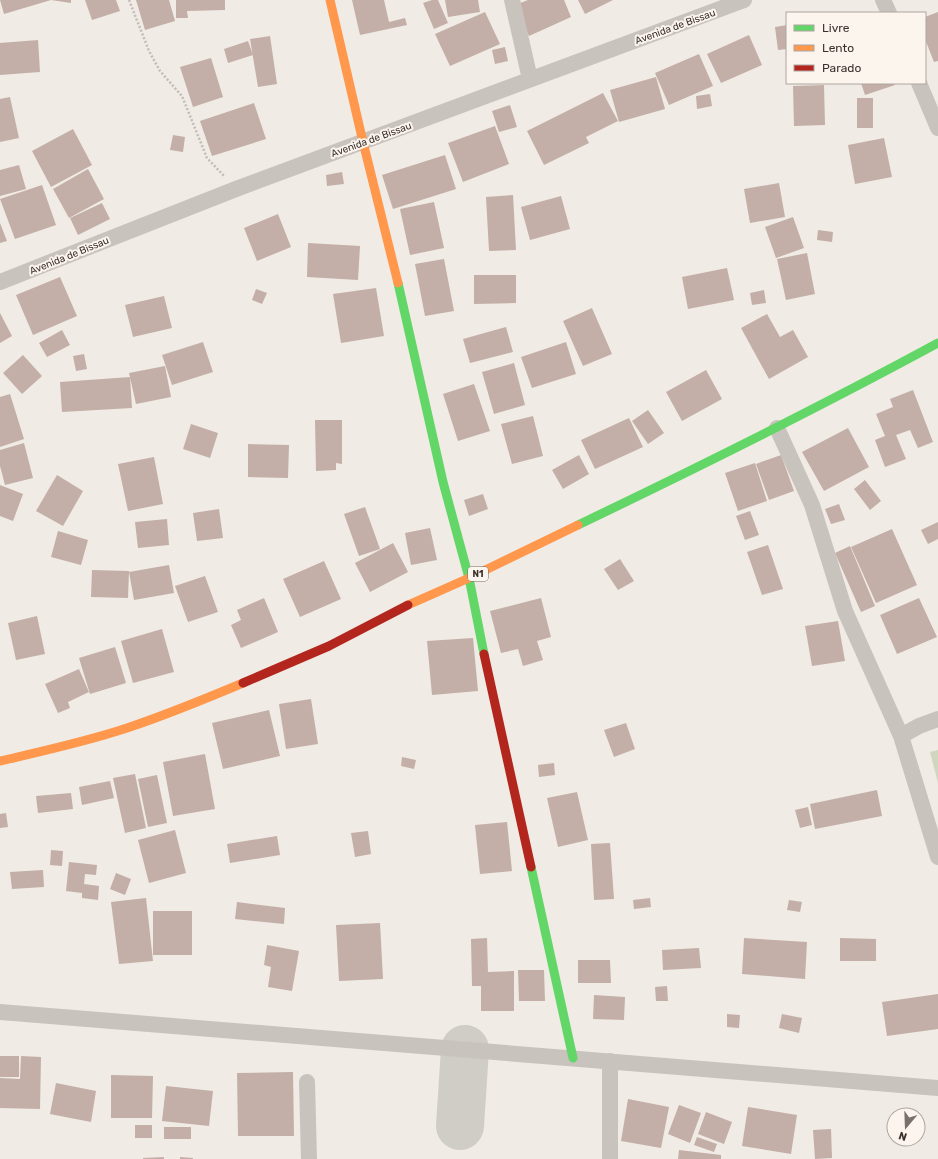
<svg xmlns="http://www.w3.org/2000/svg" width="938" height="1159" viewBox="0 0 938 1159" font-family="Rubik,sans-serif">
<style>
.green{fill:#d1d6bf}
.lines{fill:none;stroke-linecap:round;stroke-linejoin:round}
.taxiway{stroke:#d0ccc6;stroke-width:48}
.building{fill:#c3afa7}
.path{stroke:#c2bbb6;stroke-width:2.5;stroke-dasharray:2 2;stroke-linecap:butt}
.street{stroke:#c9c3be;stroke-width:16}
.fast{stroke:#63d668;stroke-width:9}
.slow{stroke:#ff974d;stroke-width:9}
.jam{stroke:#b3261e;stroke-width:9}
.labels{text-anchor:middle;stroke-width:4;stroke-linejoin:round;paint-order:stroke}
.shield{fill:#fbf5ee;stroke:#756b66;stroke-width:1}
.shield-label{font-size:9px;font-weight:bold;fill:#3b302b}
.street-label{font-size:10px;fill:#3b302b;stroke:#fbf5ee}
</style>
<rect width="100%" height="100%" fill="#f0ebe5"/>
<path class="green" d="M938,750v33l-8,-31z"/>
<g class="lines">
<path class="taxiway" d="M460,1126l5,-77"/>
</g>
<path class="building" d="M0,0h51l-47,14z
M51,0h20v3z
M85,0h31l4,11 -28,9z
M136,0h33l6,21 -30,9z
M176,0h49v10l-38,1 1,7h-12z
M352,0h32l5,22 16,-4 2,7 -47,10z
M432,0h6l10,23 -14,6 -11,-26z
M445,0h33l2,12 -32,5z
M528,0h36l7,17 -42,19 -14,-31z
M578,0h35l-28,14z
M485,12l15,32 -50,22 -15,-32z
M938,12v49l-4,1 -9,-23v-22z
M787,25v24l-9,1 -3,-23z
M749,35l13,30 -41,18 -14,-29z
M270,36l7,48 -19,3 -8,-48z
M38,40l2,32 -40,3v-32z
M248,41l5,14 -25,8 -4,-14z
M505,47l3,14 -13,3 -3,-14z
M699,54l14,32 -44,19 -14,-32z
M211,58l12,39 -30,10 -13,-40z
M656,77l9,32 -46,13 -9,-32z
M861,83h33l1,2 -30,10z
M824,85l1,40 -31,1 -1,-40z
M603,93l15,28 -32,16 3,6 -45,22 -17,-34z
M710,94l2,12 -15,3 -1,-13z
M10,97l9,41 -19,4v-43z
M857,98h16v30h-16z
M254,103l12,36 -54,17 -12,-35z
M510,105l7,22 -18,5 -7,-21z
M495,126l14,38 -46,18 -15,-39z
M73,129l19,36 -41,22 -19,-36z
M173,135l12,2 -2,15 -13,-2z
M884,138l8,39 -37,7 -7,-39z
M445,155l11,34 -63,20 -11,-34z
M19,165l7,24 -26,7v-26z
M88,169l16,30 -35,19 -16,-29z
M342,172l2,12 -17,2 -1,-11z
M779,183l6,34 -35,6 -6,-34z
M42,185l14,40 -41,14 -15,-40z
M513,195l3,55 -27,1 -3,-54z
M561,196l9,33 -40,11 -9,-33z
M434,202l10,46 -34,7 -10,-46z
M102,203l8,16 -32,16 -8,-17z
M278,214l13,33 -34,14 -13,-33z
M793,217l11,31 -28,10 -11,-31z
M0,223l7,18 -7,2z
M818,230l15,2 -1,10 -15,-2z
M308,243l52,3 -2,34 -51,-3z
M807,253l8,41 -29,6 -9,-41z
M444,259l10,52 -29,5 -10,-52z
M727,268l7,32 -46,9 -6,-32z
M474,275h42v28l-42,1z
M60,277l17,39 -44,19 -17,-40z
M376,288l8,48 -43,7 -8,-49z
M256,289l11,4 -5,11 -10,-4z
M764,290l2,13 -14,2 -2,-12z
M164,296l8,32 -39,9 -8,-32z
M592,308l20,46 -29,12 -20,-45z
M0,313l12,23 -12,7z
M767,314l13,23 13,-7 15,27 -39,22 -28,-51z
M506,327l7,25 -43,11 -7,-24z
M62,330l8,15 -23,12 -8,-14z
M203,342l10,30 -41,13 -10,-30z
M566,342l10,32 -44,14 -11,-31z
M84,354l3,15 -11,2 -3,-15z
M23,355l19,21 -20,18 -19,-21z
M514,363l11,42 -31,9 -12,-42z
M165,366l6,31 -35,7 -7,-31z
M706,370l16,29 -40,22 -16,-29z
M130,377l2,31 -70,4 -2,-30z
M474,384l16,47 -32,10 -15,-47z
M913,390l20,52 -15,6 -8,-18 -14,5 10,24 -21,8 -10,-27 10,-4 -9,-22 17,-7 -3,-8z
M10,394l14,45 -24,8v-50z
M648,410l16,23 -16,11 -16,-23z
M533,416l10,40 -31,8 -11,-40z
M629,418l14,29 -48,22 -14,-29z
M315,420h27v44l-6,-1v7l-20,1z
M191,424l27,9 -8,25 -27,-9z
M848,428l21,39 -45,24 -22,-39z
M24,443l9,35 -28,7 -5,-19v-16z
M248,444l41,1 -1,33 -40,-1z
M579,455l10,19 -26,15 -11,-19z
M781,455l13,36 -25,9 -13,-36z
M154,457l9,47 -35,7 -10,-47z
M755,463l12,38 -29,10 -13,-38z
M57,475l26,16 -20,35 -27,-15z
M865,480l16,21 -11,9 -16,-21z
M0,485l23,9 -10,27 -13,-5z
M483,494l5,15 -19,7 -5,-16z
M839,504l6,16 -14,4 -6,-15z
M365,507l15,42 -21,7 -15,-42z
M219,509l4,29 -26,3 -4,-28z
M750,511l9,24 -14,5 -9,-24z
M167,519l2,26 -31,3 -3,-26z
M938,522v17l-10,5 -7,-14z
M430,528l7,32 -26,5 -6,-32z
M892,529l25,56 -41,18 -25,-56z
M58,531l30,9 -7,25 -30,-8z
M393,543l15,29 -38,20 -15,-29z
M768,545l15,44 -21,6 -15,-43z
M850,546l25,60 -14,6 -26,-59z
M620,559l14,22 -16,9 -14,-21z
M324,561l17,38 -41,18 -17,-38z
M169,565l5,28 -40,7 -5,-28z
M92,570l37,1 -1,27 -37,-1z
M205,576l13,36 -30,10 -13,-36z
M264,598l14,34 -37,16 -10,-23 10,-5 -4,-10z
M541,598l10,39 -14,4 6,19 -20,6 -5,-17 -17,4 -11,-42z
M919,598l18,39 -40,17 -17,-39z
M37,616l8,38 -29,6 -8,-37z
M838,621l7,40 -33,5 -7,-40z
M162,629l12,43 -41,11 -12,-42z
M473,638l5,53 -46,4 -5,-54z
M115,647l11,36 -36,11 -11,-36z
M79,669l10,23 -21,10 2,6 -12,5 -13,-29z
M311,699l7,45 -32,5 -7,-45z
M269,710l11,46 -57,13 -11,-46z
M626,723l9,26 -21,8 -10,-27z
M205,754l10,55 -42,7 -10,-54z
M402,757l14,3 -2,9 -13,-3z
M554,763l1,12 -16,2 -1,-12z
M135,774l11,54 -21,5 -12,-55z
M157,775l10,48 -19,4 -10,-48z
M110,781l4,17 -32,7 -3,-18z
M877,790l5,26 -67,13 -5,-25z
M577,792l11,48 -30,7 -11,-49z
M71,793l2,16 -35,4 -2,-17z
M808,807l4,18 -12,3 -5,-18z
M6,813l2,14 -8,1v-14z
M507,822l5,49 -32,3 -5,-49z
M175,830l11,43 -37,10 -11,-43z
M368,831l3,23 -16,3 -4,-24z
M277,836l3,19 -50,8 -3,-19z
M610,843l4,56 -20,1 -3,-56z
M51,850l12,1 -1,15 -12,-1z
M69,862l28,3 -1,10 -11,-1 -1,10 15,2 -1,14 -16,-2v-5l-16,-2z
M43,870l1,17 -32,2 -2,-17z
M116,873l15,6 -6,16 -15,-6z
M146,898l7,63 -34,3 -8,-62z
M650,898l1,9 -17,2 -1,-9z
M789,900l13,2 -2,10 -13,-2z
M237,902l48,6 -1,16 -49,-5z
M153,911h39v44h-39z
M380,923l3,56 -44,2 -3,-56z
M487,938l1,34 26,-1v40h-33v-25h-9l-1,-47z
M744,938l63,4 -2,37 -63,-5z
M840,938l36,1v22h-36z
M267,945l32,6 -7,40 -24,-4 3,-20 -7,-2z
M699,948l2,20 -38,2 -1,-20z
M578,960h32l1,23h-33z
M518,970h26l1,31h-26z
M667,986l1,15h-12l-1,-14z
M938,994v35l-51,7 -5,-34z
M594,995l31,2 -1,23 -31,-1z
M727,1014l13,1 -1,13 -12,-1z
M782,1014l20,4 -3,15 -20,-5z
M0,1056h19v21h-19z
M21,1056l20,1 -1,52 -40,-1v-30l20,1z
M293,1072l1,64h-56l-1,-63z
M111,1075l42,1 -1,42h-41z
M56,1083l40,8 -5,31 -41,-8z
M166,1086l47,5 -4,35 -47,-5z
M628,1099l41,8 -8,41 -40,-7z
M679,1105l22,8 -11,30 -22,-9z
M748,1107l49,8 -6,39 -49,-8z
M706,1112l26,10 -8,22 -26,-10z
M135,1125h17v13h-17z
M164,1127h27v12h-27z
M831,1129l1,29 -17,1 -2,-29z
M697,1137l20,7 -3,8 -20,-7z
M679,1150l42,5v4h-43z
M164,1157v2h-21v-1z
M180,1157l13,1v1h-13z"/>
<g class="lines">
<path class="path" d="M129,0l20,51 11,20 22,25 25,62 18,19"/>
<path class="street" d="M512,0l18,79
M883,0l6,13
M919,83l19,45
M0,282l236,-93 508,-189
M777,428l35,77 33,106 56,125 37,121
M901,736l18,-10 19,-7
M0,1012l938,76
M610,1061v98
M307,1082l2,77"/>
<path class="fast" d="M398,283l45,199 26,96 15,76
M578,525c121,-58 242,-118 360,-182
M531,867l42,191"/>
<path class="slow" d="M330,0l33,142 35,141
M408,605l61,-27 109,-53
M0,761c43,-10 85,-19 127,-33 39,-13 78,-29 116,-45"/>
<path class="jam" d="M484,654l47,213
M243,683l86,-37 79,-41"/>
</g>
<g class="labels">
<rect class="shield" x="468" y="567" width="20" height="14" rx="3"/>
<g class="shield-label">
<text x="478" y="577">N1</text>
</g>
<g class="street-label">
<text transform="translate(675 26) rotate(-20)" y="4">Avenida de Bissau</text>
<text transform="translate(371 139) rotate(-20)" y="4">Avenida de Bissau</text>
<text transform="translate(69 255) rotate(-22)" y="4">Avenida de Bissau</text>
</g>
</g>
<rect x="786" y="12" width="140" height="72" fill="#fbf5ee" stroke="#aea6a0"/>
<rect x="794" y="25" width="20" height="6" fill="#63d668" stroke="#aea6a0"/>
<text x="822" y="32" font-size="12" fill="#3b302b">Livre</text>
<rect x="794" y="45" width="20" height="6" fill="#ff974d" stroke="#aea6a0"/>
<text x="822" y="52" font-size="12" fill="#3b302b">Lento</text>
<rect x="794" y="65" width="20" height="6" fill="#b3261e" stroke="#aea6a0"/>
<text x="822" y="72" font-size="12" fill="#3b302b">Parado</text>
<g transform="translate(906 1127) rotate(199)"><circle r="19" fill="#fbf5ee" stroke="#aea6a0"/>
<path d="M0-3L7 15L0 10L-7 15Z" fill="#7a716c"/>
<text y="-6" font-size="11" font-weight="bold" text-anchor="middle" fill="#3b302b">N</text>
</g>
</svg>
